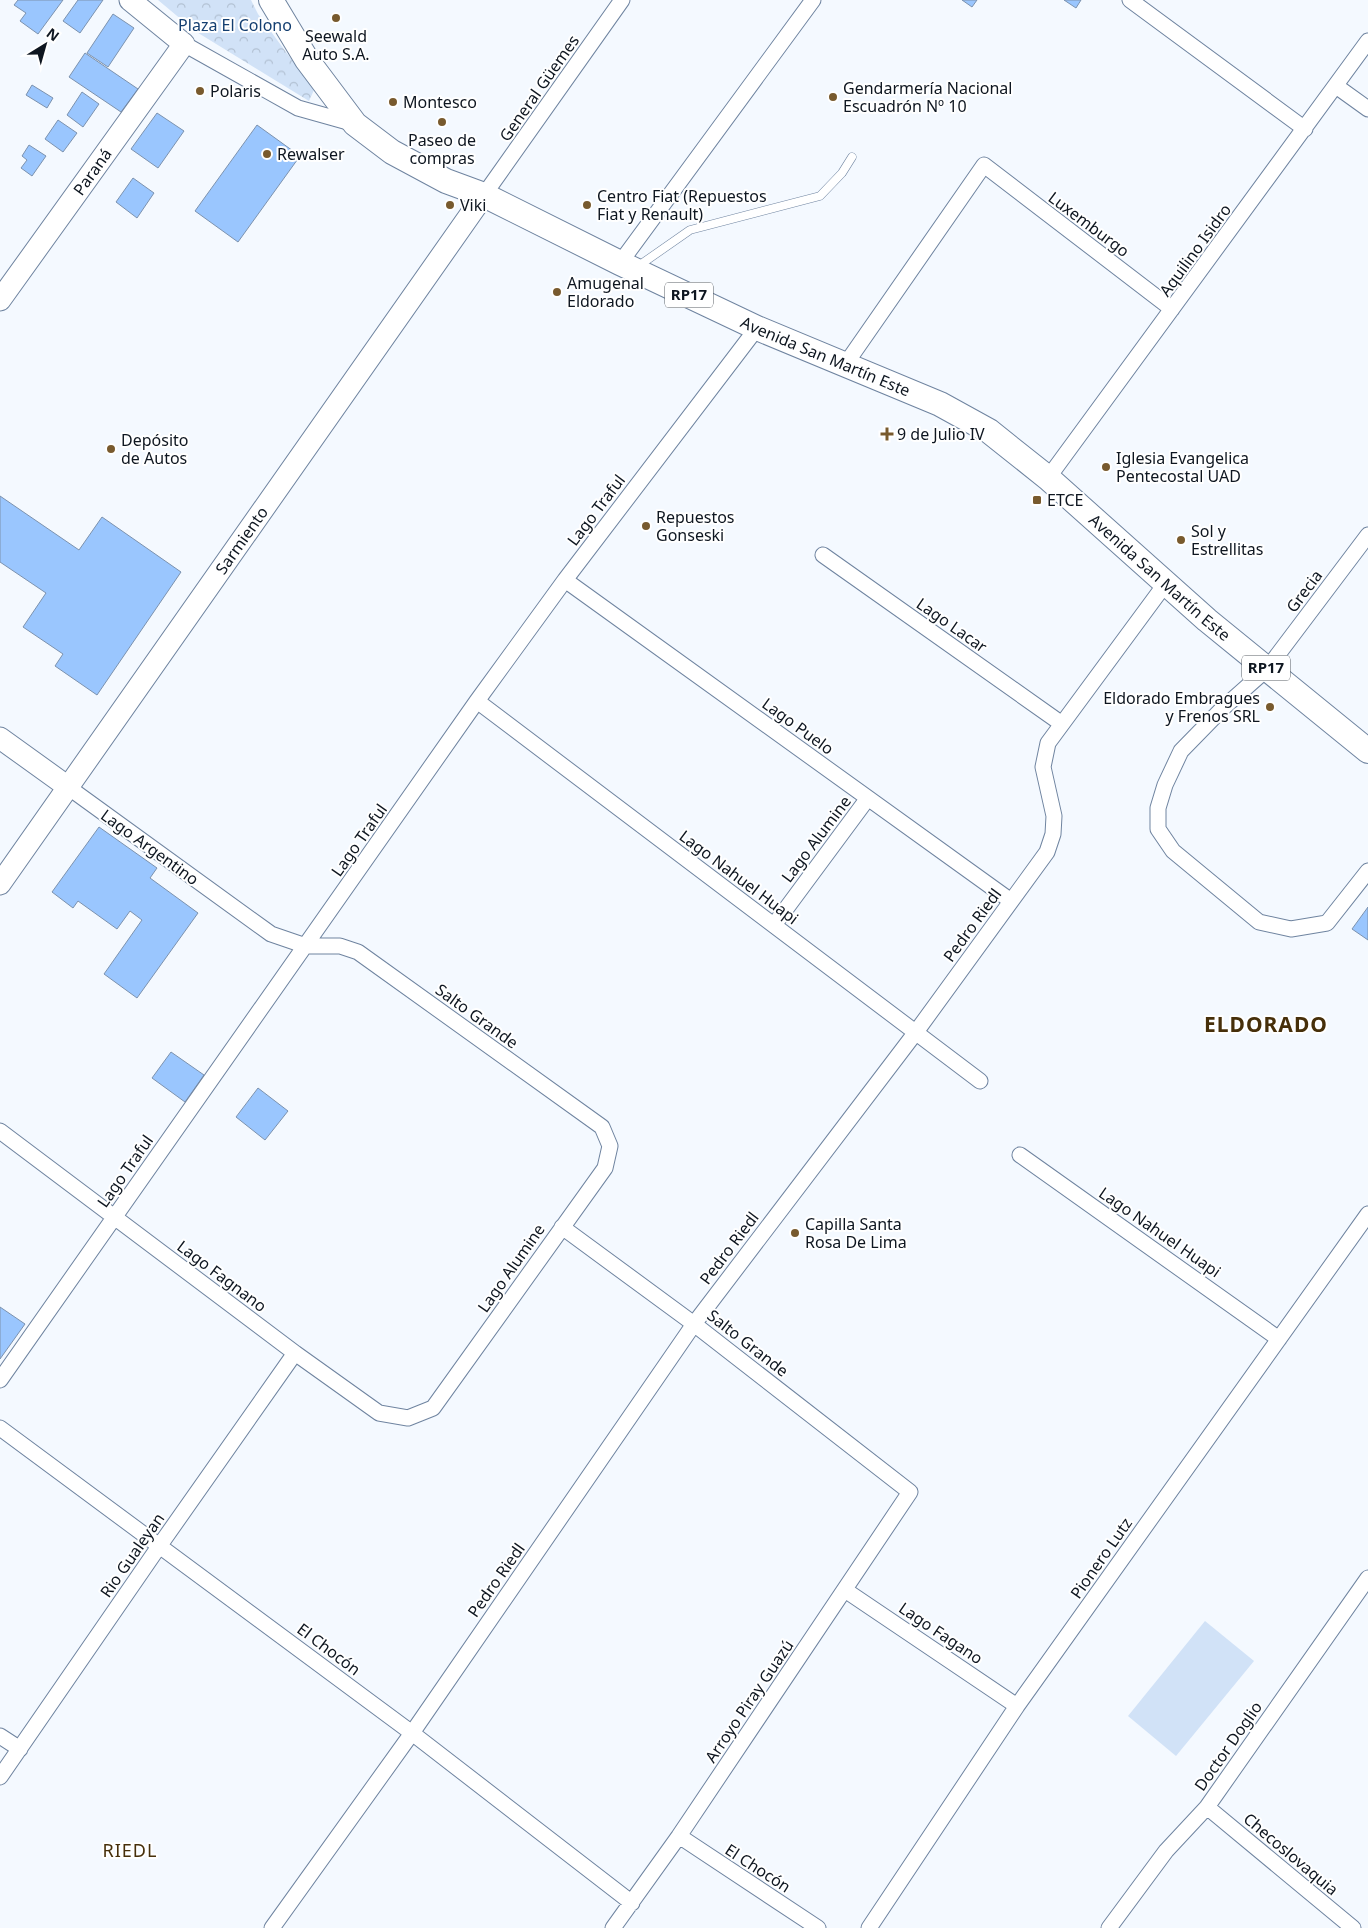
<svg xmlns="http://www.w3.org/2000/svg" width="1368" height="1928" viewBox="0 0 1368 1928" font-family="'Noto Sans',sans-serif">
<style>
.park{fill:url(#park-crowns)}
.pitch{fill:#d1e2f7}
.building{fill:#9ac6fe;stroke:#7c92ae}
.lines{fill:none;stroke-linecap:round;stroke-linejoin:round}
.lane-casing{stroke:#6f84a0;stroke-width:9}
.street-casing{stroke:#6f84a0;stroke-width:17}
.secondary-casing{stroke:#6f84a0;stroke-width:23}
.primary-casing{stroke:#6f84a0;stroke-width:26}
.lane{stroke:#fff;stroke-width:8}
.street{stroke:#fff;stroke-width:15}
.secondary{stroke:#fff;stroke-width:21}
.primary{stroke:#fff;stroke-width:24}
.poi-dot{fill:#785a2e;stroke:#fff;stroke-width:2}
.labels{text-anchor:middle;stroke-width:4;stroke-linejoin:round;paint-order:stroke}
.shield{fill:#fff;stroke:#565c63;stroke-width:1}
.shield-label{font-size:15px;font-weight:bold;fill:#0e1620}
.park-label{font-size:16px;fill:#133e70;stroke:#fff}
.poi-label{font-size:16px;fill:#0e1620;stroke:#fff;text-anchor:start}
.street-label{font-size:16px;fill:#0e1620;stroke:#fff}
.neighbourhood-label{font-size:18px;letter-spacing:1px;fill:#462f0a;stroke:#fff}
.district-label{font-size:21px;font-weight:bold;letter-spacing:1px;fill:#462f0a;stroke:#fff}
</style>
<defs>
<pattern id="park-crowns" width="20" height="18" patternUnits="userSpaceOnUse" patternTransform="scale(1.25)"><rect width="20" height="18" fill="#d1e2f7"/><path d="M2 6a3 3 0 1 1 6 0M12 15a3 3 0 1 1 6 0" fill="none" stroke="#b2c1d3"/></pattern>
</defs>
<rect width="100%" height="100%" fill="#f4f9ff"/>
<path class="park" d="M158,0h93l7,14 56,76 -5,11 -114,-70z"/>
<path class="pitch" d="M1205,1621l49,40 -78,95 -48,-40z"/>
<path class="building" d="M18,0h45l-25,34 -18,-13 6,-8 -12,-8z
M78,0h25l-23,33 -17,-12z
M962,0h15l-5,7z
M1064,0h17l-5,8z
M113,14l21,14 -26,39 -21,-14z
M85,53l53,36 -17,23 -52,-35z
M32,85l21,13 -6,10 -21,-13z
M82,92l17,12 -16,23 -16,-12z
M157,113l27,18 -26,37 -27,-19z
M58,120l19,13 -14,19 -18,-13z
M257,125l43,31 -62,86 -43,-31z
M29,145l17,11 -14,20 -11,-8 6,-8 -5,-4z
M133,178l21,15 -17,25 -21,-16z
M0,496l79,54 23,-33 79,55 -84,123 -42,-29 8,-12 -40,-27 23,-34 -46,-31z
M99,827l58,41 -7,10 48,35 -61,85 -33,-24 38,-54 -12,-9 -13,18 -39,-28 -5,7 -21,-16z
M1368,907v33l-16,-11z
M171,1052l33,23 -19,27 -33,-24z
M258,1088l30,23 -23,29 -29,-23z
M0,1307l25,17 -25,35z"/>
<g class="lines">
<defs>
<path id="lane" d="M637,267l53,-37 130,-34 22,-23 10,-16"/>
<path id="street" d="M1130,0l175,129
M184,44l114,64 57,16
M1336,86l32,23
M484,195l138,-195
M620,263l193,-263
M845,365l139,-200 188,144
M1048,478l320,-437
M1368,535l-101,134 -44,39 -42,43 -16,34 -7,23v21l15,22 86,71 32,7 36,-6 41,-52
M823,555l239,169
M565,580l446,321
M477,701l503,380
M774,925l94,-127
M0,1131l295,222 84,60 29,5 25,-10 172,-240 5,-22 -8,-19 -244,-175 -18,-6h-34l-35,-12 -203,-147
M1020,1155l259,184
M562,1227l132,97 216,168 -231,344 -66,92
M0,1380l477,-679 88,-121 192,-252
M0,1428l412,305 220,170
M845,1590l172,116
M0,1736l20,13
M0,1777l160,-232 135,-192
M1207,1807l146,121
M679,1836l139,92
M272,1928l140,-195 282,-409 222,-292 131,-180 6,-18 1,-18 -11,-49 5,-24 118,-160
M869,1928l148,-222 351,-492
M1109,1928l57,-77 41,-44 161,-229"/>
<g id="secondary">
<path id="s1" d="M0,300l184,-256 -54,-44"/>
<path d="M0,738l68,49"/>
<path id="s2" d="M0,884l484,-689"/>
</g>
<g id="primary">
<path id="s3" d="M271,0l36,60 48,64 37,28 54,29 38,14 136,68 137,65 183,76 49,27 59,47 159,142 161,131"/>
</g>
</defs>
<use href="#lane" class="lane-casing"/>
<use href="#street" class="street-casing"/>
<use href="#secondary" class="secondary-casing"/>
<use href="#primary" class="primary-casing"/>
<use href="#lane" class="lane"/>
<use href="#street" class="street"/>
<use href="#secondary" class="secondary"/>
<use href="#primary" class="primary"/>
</g>
<g class="poi-dot">
<circle cx="336" cy="18" r="5"/>
<circle cx="200" cy="91" r="5"/>
<circle cx="833" cy="97" r="5"/>
<circle cx="393" cy="102" r="5"/>
<circle cx="442" cy="122" r="5"/>
<circle cx="267" cy="154" r="5"/>
<circle cx="450" cy="205" r="5"/>
<circle cx="587" cy="205" r="5"/>
<circle cx="557" cy="292" r="5"/>
<path d="M884.5 426.5h5v5h5v5h-5v5h-5v-5h-5v-5h5z"/>
<circle cx="111" cy="449" r="5"/>
<circle cx="1106" cy="467" r="5"/>
<rect x="1032" y="495" width="10" height="10" rx="2.5"/>
<circle cx="646" cy="526" r="5"/>
<circle cx="1181" cy="540" r="5"/>
<circle cx="1270" cy="707" r="5"/>
<circle cx="795" cy="1233" r="5"/>
</g>
<g class="labels">
<g class="shield">
<rect x="665" y="282.5" width="48" height="25" rx="4"/>
<rect x="1242" y="655.5" width="48" height="25" rx="4"/>
</g>
<g class="shield-label">
<text x="689" y="300">RP17</text>
<text x="1266" y="673">RP17</text>
</g>
<g class="park-label">
<text x="235" y="31">Plaza El Colono</text>
</g>
<g class="poi-label">
<text x="336" y="42" text-anchor="middle">Seewald<tspan x="336" dy="18">Auto S.A.</tspan></text>
<text x="843" y="94">Gendarmería Nacional<tspan x="843" dy="18">Escuadrón Nº 10</tspan></text>
<text x="210" y="97">Polaris</text>
<text x="403" y="108">Montesco</text>
<text x="442" y="146" text-anchor="middle">Paseo de<tspan x="442" dy="18">compras</tspan></text>
<text x="277" y="160">Rewalser</text>
<text x="597" y="202">Centro Fiat (Repuestos<tspan x="597" dy="18">Fiat y Renault)</tspan></text>
<text x="460" y="211">Viki</text>
<text x="567" y="289">Amugenal<tspan x="567" dy="18">Eldorado</tspan></text>
<text x="897" y="440">9 de Julio IV</text>
<text x="121" y="446">Depósito<tspan x="121" dy="18">de Autos</tspan></text>
<text x="1116" y="464">Iglesia Evangelica<tspan x="1116" dy="18">Pentecostal UAD</tspan></text>
<text x="1047" y="506">ETCE</text>
<text x="656" y="523">Repuestos<tspan x="656" dy="18">Gonseski</tspan></text>
<text x="1191" y="537">Sol y<tspan x="1191" dy="18">Estrellitas</tspan></text>
<text x="1260" y="704" text-anchor="end">Eldorado Embragues<tspan x="1260" dy="18">y Frenos SRL</tspan></text>
<text x="805" y="1230">Capilla Santa<tspan x="805" dy="18">Rosa De Lima</tspan></text>
</g>
<g class="street-label">
<text transform="translate(539 88) rotate(-55)" y="6">General Güemes</text>
<text dy="6" stroke="none"><textPath href="#s1" startOffset="158">Paraná</textPath></text>
<text transform="translate(1089 224) rotate(37)" y="6">Luxemburgo</text>
<text transform="translate(1195 250) rotate(-54)" y="6">Aquilino Isidro</text>
<text dy="6" stroke="none"><textPath href="#s3" startOffset="676">Avenida San Martín Este</textPath></text>
<text transform="translate(596 510) rotate(-53)" y="6">Lago Traful</text>
<text dy="6" stroke="none"><textPath href="#s2" startOffset="420">Sarmiento</textPath></text>
<text dy="6" stroke="none"><textPath href="#s3" startOffset="1081">Avenida San Martín Este</textPath></text>
<text transform="translate(1304 591) rotate(-53)" y="6">Grecia</text>
<text transform="translate(952 625) rotate(35)" y="6">Lago Lacar</text>
<text transform="translate(798 726) rotate(36)" y="6">Lago Puelo</text>
<text transform="translate(816 839) rotate(-53)" y="6">Lago Alumine</text>
<text transform="translate(359 840) rotate(-55)" y="6">Lago Traful</text>
<text transform="translate(150 847) rotate(36)" y="6">Lago Argentino</text>
<text transform="translate(739 877) rotate(37)" y="6">Lago Nahuel Huapi</text>
<text transform="translate(972 925) rotate(-54)" y="6">Pedro Riedl</text>
<text transform="translate(477 1016) rotate(36)" y="6">Salto Grande</text>
<text transform="translate(125 1171) rotate(-55)" y="6">Lago Traful</text>
<text transform="translate(1160 1232) rotate(35)" y="6">Lago Nahuel Huapi</text>
<text transform="translate(729 1248) rotate(-53)" y="6">Pedro Riedl</text>
<text transform="translate(511 1268) rotate(-55)" y="6">Lago Alumine</text>
<text transform="translate(222 1276) rotate(37)" y="6">Lago Fagnano</text>
<text transform="translate(748 1343) rotate(38)" y="6">Salto Grande</text>
<text transform="translate(132 1555) rotate(-55)" y="6">Rio Gualeyan</text>
<text transform="translate(1101 1558) rotate(-55)" y="6">Pionero Lutz</text>
<text transform="translate(496 1580) rotate(-55)" y="6">Pedro Riedl</text>
<text transform="translate(941 1633) rotate(34)" y="6">Lago Fagano</text>
<text transform="translate(329 1649) rotate(37)" y="6">El Chocón</text>
<text transform="translate(749 1701) rotate(-56)" y="6">Arroyo Piray Guazú</text>
<text transform="translate(1228 1746) rotate(-55)" y="6">Doctor Doglio</text>
<text transform="translate(1291 1854) rotate(40)" y="6">Checoslovaquia</text>
<text transform="translate(758 1868) rotate(33)" y="6">El Chocón</text>
</g>
<g class="neighbourhood-label">
<text x="130" y="1857">RIEDL</text>
</g>
<g class="district-label">
<text x="1266" y="1032">ELDORADO</text>
</g>
</g>
<g transform="translate(45 45) rotate(37)" stroke="#ffffff" stroke-width="4" paint-order="stroke">
<path d="M0-4L9 19L0 12L-9 19Z" fill="#0e1620"/>
<text y="-8" font-size="14" font-weight="bold" text-anchor="middle" fill="#0e1620">N</text>
</g>
</svg>
